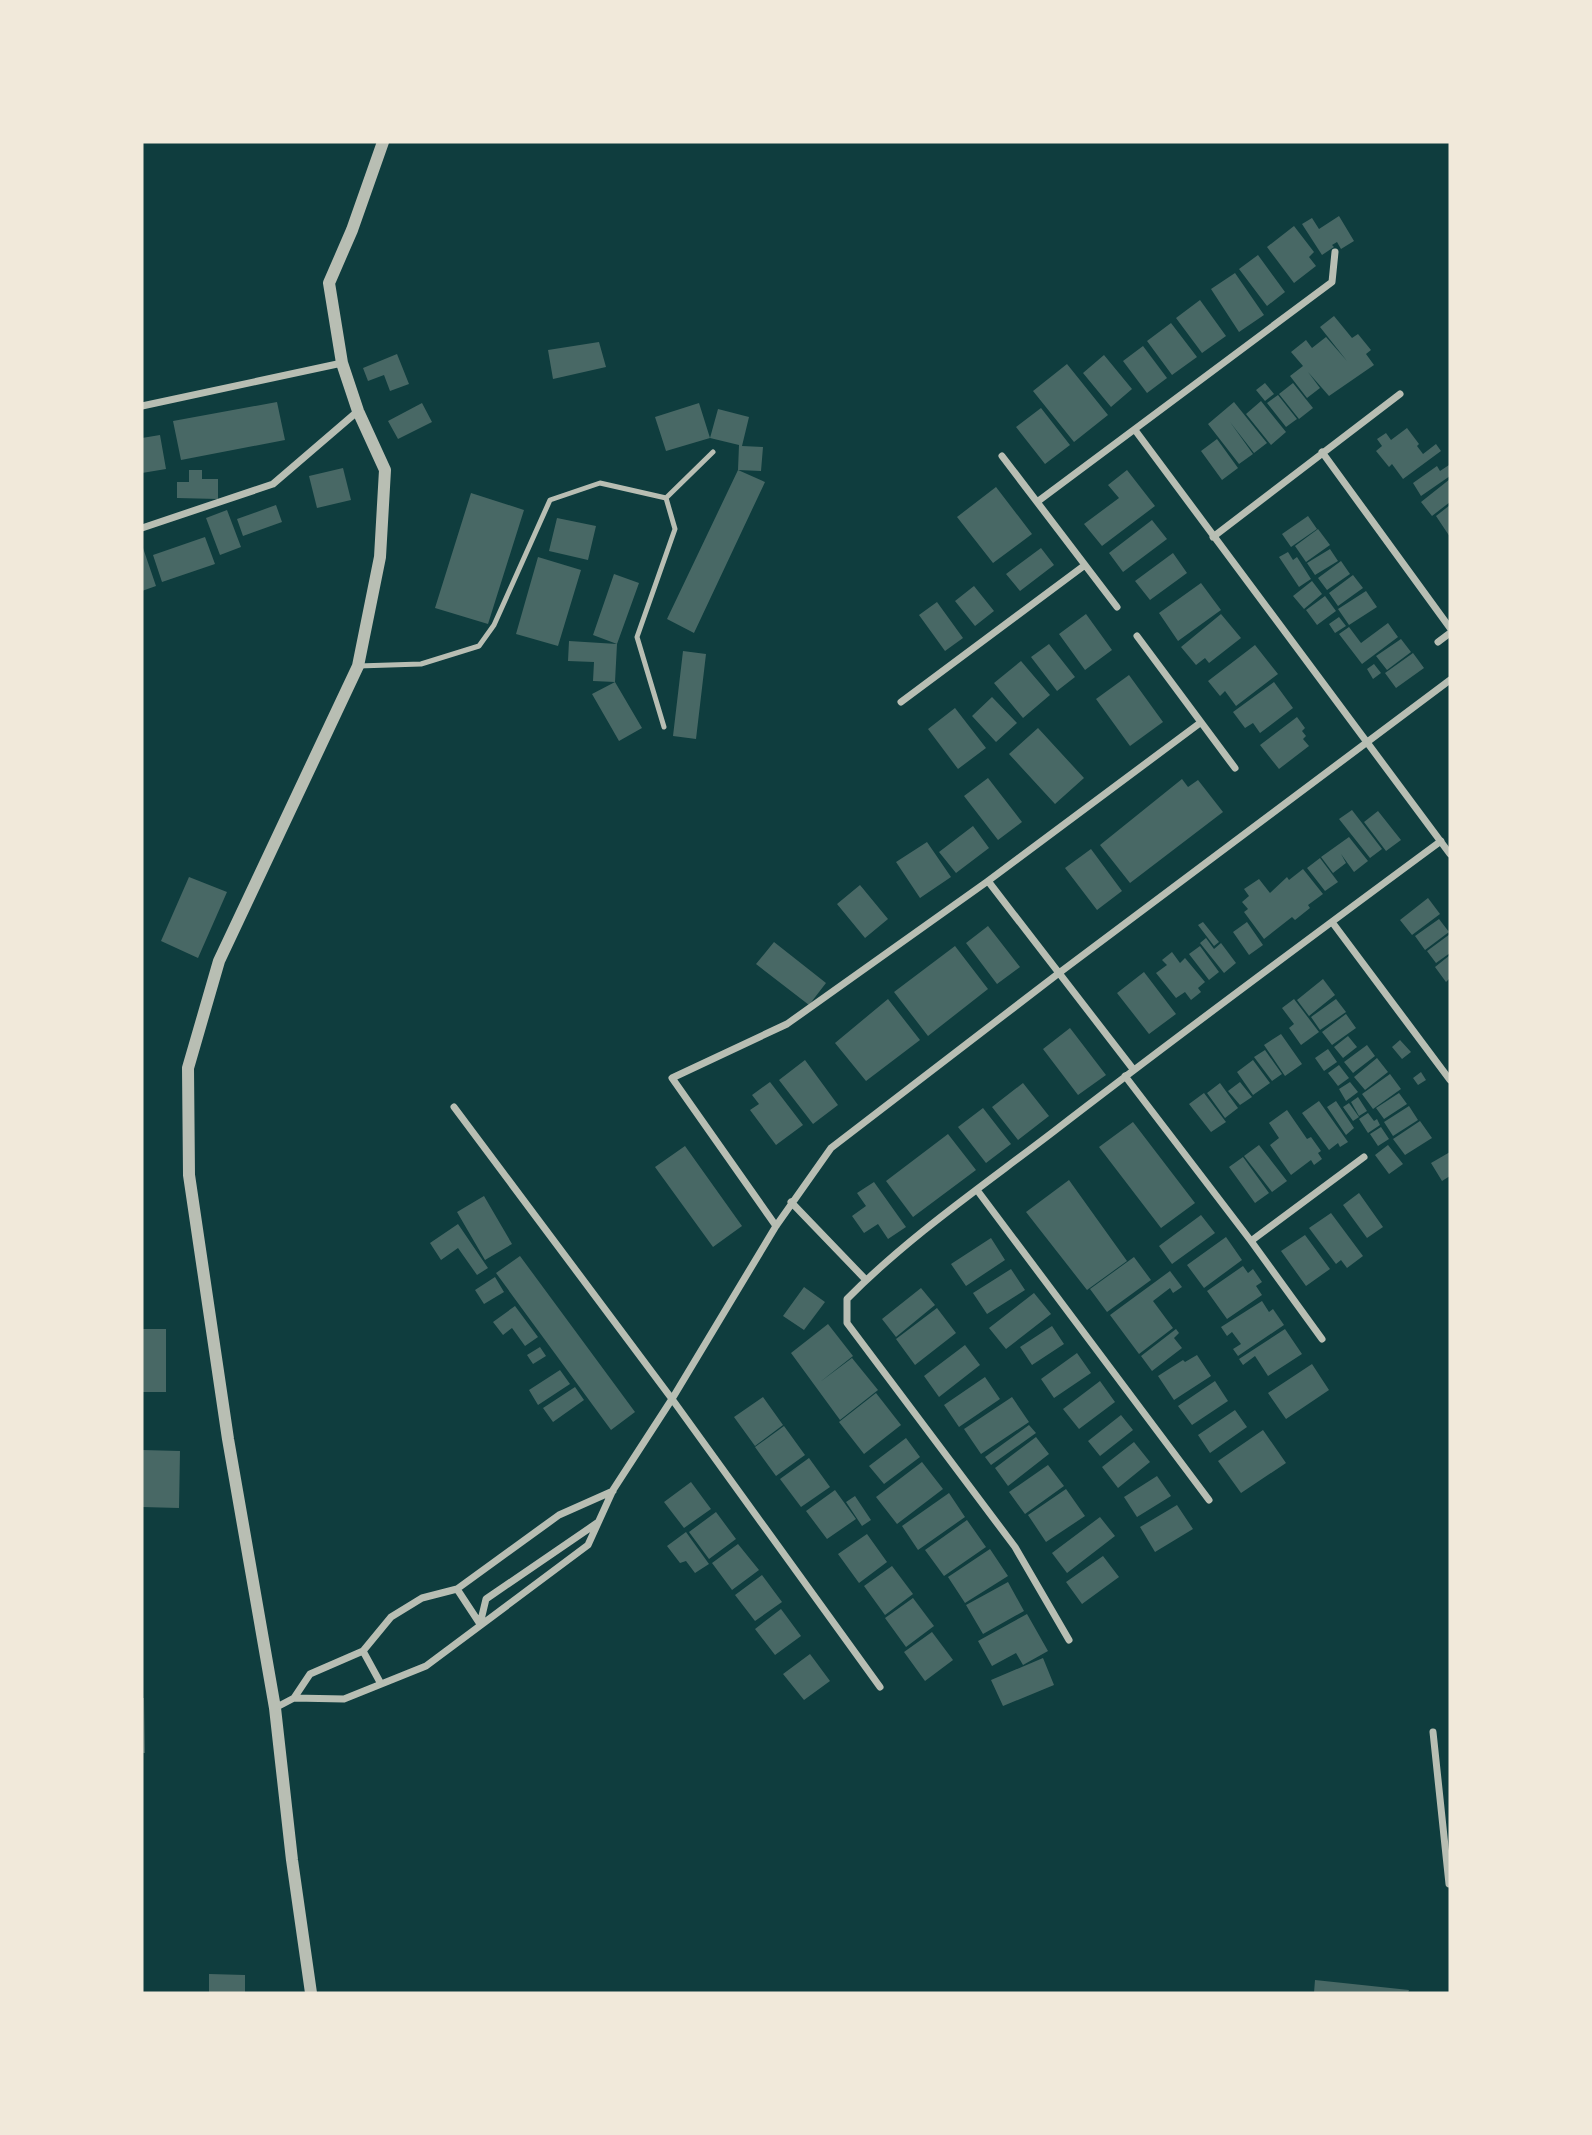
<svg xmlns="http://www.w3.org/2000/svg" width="1592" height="2135" viewBox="0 0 1592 2135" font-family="'Roboto Serif',serif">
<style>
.building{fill:#486865}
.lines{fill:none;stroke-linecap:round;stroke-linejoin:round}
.service{stroke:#b8beb3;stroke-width:5}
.minor{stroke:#b8beb3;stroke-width:7}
.tertiary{stroke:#b8beb3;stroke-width:12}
</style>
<rect width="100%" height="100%" fill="#0f3d3e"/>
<path class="building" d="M1339,216l15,25 -13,8 -4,-7 -5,3 2,2 -12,8 -20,-31 10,-6 7,11z
M1294,226l20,26 -5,5 7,9 -22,17 -27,-36z
M1258,255l27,37 -18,14 -28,-37z
M1235,273l29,42 -25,17 -28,-43z
M1200,300l26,36 -24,17 -26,-35z
M1334,316l18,22 6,-4 13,16 -5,4 8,11 -45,31 -21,-24 12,16 -13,10 -17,-22 13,-10 -12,-14 15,-12 6,8 14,-11 21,24 -27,-34z
M1171,323l26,34 -25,18 -25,-34z
M599,342l7,25 -53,12 -5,-29z
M1143,346l24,32 -20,15 -24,-32z
M397,354l12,30 -19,7 -6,-16 -16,6 -5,-13z
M1104,355l28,34 -21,18 -28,-34z
M1067,364l41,51 -34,27 -41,-51z
M1265,383l9,11 -9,7 -9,-11z
M1293,383l20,25 -14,11 -20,-25z
M1278,395l19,24 -11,8 -19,-24z
M1261,401l25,31 -15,13 -25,-31z
M277,402l8,38 -104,20 -8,-39z
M1234,402l33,41 -13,10 -24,-31 23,32 -14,10 -31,-40z
M422,403l10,19 -34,17 -10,-18z
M699,403l11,35 -44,13 -11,-34z
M1041,408l29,37 -25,19 -29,-37z
M718,409l31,8 -7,29 21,1 -2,24 -23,-1 27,12 -71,151 -27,-14 71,-149 1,-25 -29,-7z
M1407,428l12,16 -2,2 6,8 13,-10 5,7 -38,28 -11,-15 -3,3 -13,-16 6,-5 -5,-7 9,-6 5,7z
M160,435l6,34 -24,4v-35z
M1217,439l21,29 -16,12 -21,-29z
M1449,465l1,11 -29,20 -8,-13 24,-17 3,5z
M343,468l8,32 -34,8 -8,-32z
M189,470h13v9h16v20l-41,-1v-16h12z
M1127,470l28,36 -53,40 -18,-22 35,-26 -11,-13z
M1450,479v23l-18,14 -11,-14z
M996,487l36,47 -39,29 -36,-46z
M471,493l53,17 -36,114 -53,-16z
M276,505l6,17 -39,14 -6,-17z
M1450,505v32l-14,-21z
M227,510l14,37 -21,8 -14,-37z
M1308,516l9,13 -26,18 -9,-13z
M557,518l39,8 -8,34 -39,-9z
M1152,520l15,19 -44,33 -14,-19z
M1318,529l12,16 -24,17 -11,-16z
M205,537l10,27 -53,18 -9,-27z
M142,545l14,41 -14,5z
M1041,548l13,17 -34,26 -14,-17z
M1330,549l8,12 -23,14 -8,-12z
M1288,552l5,8 4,-3 14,22 -12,8 -20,-30z
M1173,553l14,20 -37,27 -15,-19z
M538,557l43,13 -23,76 -42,-12z
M1341,561l9,13 -23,16 -9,-12z
M614,574l25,9 -22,61 -24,-9z
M1353,575l10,13 -25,18 -9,-13z
M1312,581l10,13 -18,15 -11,-13z
M1201,583l20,27 -43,31 -19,-28z
M974,586l20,25 -19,15 -20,-25z
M1366,591l11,16 -28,18 -11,-16z
M1325,596l11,15 -19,14 -11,-15z
M937,602l26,36 -18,13 -26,-36z
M1086,614l26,36 -27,20 -26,-36z
M1221,614l20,24 -32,25 -4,-5 -9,7 -15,-18z
M1339,617l7,9 -11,7 -6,-9z
M1388,623l10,14 -36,27 -23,-30 10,-7 12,16z
M1401,639l10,13 -24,18 -11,-14z
M569,641l48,3 -2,38 -22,-1 1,-19 -26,-1z
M1049,644l26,33 -18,14 -26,-34z
M1255,645l23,29 -42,32 -11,-15 -5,5 -12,-15z
M683,651l23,3 -10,85 -23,-3z
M1413,653l11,15 -28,20 -11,-15z
M1021,661l29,34 -27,23 -29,-35z
M1374,664l7,9 -8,6 -6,-10z
M1129,675l34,47 -33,24 -34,-47z
M615,682l27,46 -23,13 -27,-47z
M1274,682l19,26 -33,25 -7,-10 -8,5 -12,-16z
M992,697l25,26 -21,19 -24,-26z
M955,708l31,40 -28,21 -30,-40z
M1297,717l8,11 -3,3 4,5 -3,3 6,7 -30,23 -19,-24z
M1038,728l46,50 -29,26 -46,-50z
M988,778l34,44 -24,18 -34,-44z
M1182,779l6,8 10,-7 25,32 -93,71 -30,-38z
M1352,810l30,39 -12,9 -31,-39z
M1378,811l23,29 -15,11 -22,-29z
M973,826l16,22 -33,25 -17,-21z
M1349,837l19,24 -14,11 -13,-18 5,9 -13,10 -12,-16z
M927,842l24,35 -31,21 -24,-36z
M1091,849l31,42 -25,19 -32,-42z
M1320,858l18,24 -13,9 -18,-23z
M1303,869l20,25 -15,11 2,3 -15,12 -3,-3 -28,22 -20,-27 4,-3 -6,-7 7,-6 -5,-7 15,-10 11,14 17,-16 2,3z
M189,877l38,15 -29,66 -37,-17z
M860,885l28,34 -23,19 -28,-34z
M1428,898l12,16 -28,21 -12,-15z
M1439,919l10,13 -24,18 -10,-14z
M1203,922l16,20 -5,4 -16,-21z
M1247,922l16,23 -14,10 -16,-23z
M988,926l32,41 -23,17 -31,-41z
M1450,934v19l-14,10 -9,-12z
M1206,938l8,11 7,-6 15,20 -12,10 -24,-30z
M774,942l52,41 -17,22 -53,-41z
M955,946l33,43 -60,47 -34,-44z
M1200,946l19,26 -10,8 -20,-26z
M1172,952l8,11 5,-5 20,24 -7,6 3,4 -10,8 -6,-8 -9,6 -20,-25 11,-8 -5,-5z
M1450,955v23l-4,4 -11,-15z
M1144,972l32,42 -27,20 -32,-41z
M1323,979l12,16 -26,21 -12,-16z
M888,999l32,41 -54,41 -31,-38z
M1294,999l25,33 -18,13 -12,-17 5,-4 -12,-16z
M1336,999l10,13 -26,18 -9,-13z
M1346,1014l10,14 -24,17 -10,-13z
M1070,1028l36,47 -28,20 -35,-46z
M1281,1034l21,30 -17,12 -21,-31z
M1348,1036l9,11 -14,11 -9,-11z
M1400,1040l11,12 -9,7 -10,-12z
M1367,1045l8,11 -22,17 -9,-11z
M1328,1049l9,13 -13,9 -9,-13z
M1265,1050l17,24 -10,7 -18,-24z
M1377,1058l11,14 -23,18 -11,-13z
M805,1060l33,45 -25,19 -34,-44z
M1253,1060l17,23 -17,12 -16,-23z
M1339,1065l10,13 -11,8 -10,-13z
M1421,1072l5,8 -8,5 -5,-7z
M1390,1074l11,15 -28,20 -11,-15z
M770,1082l33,43 -27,20 -26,-35 9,-6 -7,-9z
M1240,1082l12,15 -12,8 -12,-14z
M1350,1082l8,10 -12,9 -7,-12z
M1023,1083l26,33 -31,24 -26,-33z
M1220,1083l18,25 -13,10 -18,-25z
M1204,1093l22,29 -15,10 -22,-28z
M1399,1093l8,11 -23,15 -8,-11z
M1358,1097l9,14 -8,5 -8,-14z
M1319,1101l29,41 -8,5 -2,-4 -9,7 -27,-37z
M1336,1101l18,27 -8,7 -19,-28z
M1349,1103l10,14 -6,4 -10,-14z
M1409,1106l9,14 -25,16 -9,-14z
M983,1108l28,36 -25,19 -28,-36z
M1287,1110l20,29 4,-2 10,14 -3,2 4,6 -8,6 -3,-5 -20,15 -21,-30 9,-7 -10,-15z
M1368,1113l6,8 3,-2 3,6 -12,8 -9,-14z
M1420,1121l12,17 -27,17 -12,-16z
M1133,1122l62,81 -34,25 -62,-81z
M1381,1127l8,12 -11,7 -8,-12z
M948,1134l28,36 -63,47 -27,-36z
M1259,1145l28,36 -15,11 -28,-36z
M1388,1145l15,19 -14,10 -14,-19z
M685,1146l57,80 -29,21 -58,-80z
M1450,1152v24l-8,5 -11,-18z
M1243,1157l26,36 -14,10 -26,-36z
M1069,1180l58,81 -40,29 -61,-78z
M874,1182l32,45 -18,12 -10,-15 -14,9 -12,-17 14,-10 -9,-13z
M1359,1193l24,34 -16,11 -24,-33z
M484,1196l28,48 -27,16 -28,-48z
M1331,1213l32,43 -16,12 -6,-8 -5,4 -27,-36z
M1201,1215l14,18 -43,31 -13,-18z
M458,1224l30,44 -11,7 -19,-27 -17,12 -11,-17z
M1305,1235l25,34 -24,17 -25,-35z
M1226,1237l16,23 -38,28 -17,-23z
M991,1238l14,22 -39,26 -15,-22z
M520,1256l115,156 -24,18 -115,-157z
M1134,1257l17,23 -44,32 -17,-23z
M1243,1266l5,7 5,-4 9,13 -6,4 6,9 -35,24 -20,-28z
M1011,1269l14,21 -38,24 -14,-21z
M1170,1271l12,16 -9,6 -3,-5 -17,13 20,27 -34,26 -29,-39z
M495,1277l9,15 -20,12 -9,-14z
M804,1287l21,15 -21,28 -21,-14z
M921,1288l14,17 -39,32 -14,-18z
M1034,1293l17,21 -45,35 -17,-21z
M1262,1301l7,11 4,-3 11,16 -46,31 -5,-7 8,-5 -9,-12 -5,4 -6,-9z
M515,1306l23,31 -13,9 -13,-18 -9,7 -10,-13z
M937,1308l19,25 -41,32 -19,-26z
M828,1324l25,32 -33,26 32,-24 26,32 -38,30 -49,-67z
M1052,1326l12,18 -32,21 -12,-18z
M142,1329h24v63h-24z
M1176,1329l3,4 -5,5 8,10 -30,23 -11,-15z
M1285,1329l17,25 -34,22 -13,-20 -12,9 -4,-6z
M965,1345l15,20 -41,32 -15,-21z
M540,1347l6,9 -13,8 -6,-9z
M1077,1353l14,20 -37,25 -13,-19z
M1197,1355l14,21 -37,24 -16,-24 25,-16 2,2z
M1312,1364l17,26 -43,29 -18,-26z
M560,1370l10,14 -32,21 -9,-15z
M985,1377l15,22 -41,28 -15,-22z
M1100,1381l15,21 -36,27 -16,-20z
M1215,1381l13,20 -36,24 -14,-19z
M575,1387l9,13 -31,22 -10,-14z
M876,1393l25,32 -37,29 -25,-32z
M763,1397l20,28 -28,21 -21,-29z
M1012,1397l17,25 -48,32 -17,-25z
M1235,1410l12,17 -37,26 -12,-18z
M1121,1415l12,15 -33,26 -12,-15z
M1029,1425l7,8 -45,32 -6,-8z
M784,1426l21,29 -29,21 -21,-29z
M1263,1430l23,33 -45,30 -23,-32z
M1036,1437l13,17 -41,32 -13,-18z
M906,1438l14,19 -36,27 -15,-18z
M1134,1442l16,20 -32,26 -16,-21z
M142,1450l38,1 -1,57 -37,-1z
M809,1458l21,29 -29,20 -21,-28z
M922,1462l21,27 -46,35 -21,-27z
M1048,1465l16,21 -39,28 -16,-22z
M1157,1476l14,20 -34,21 -13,-20z
M691,1482l20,27 -27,19 -20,-26z
M1066,1489l19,27 -39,26 -18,-27z
M835,1490l21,29 -29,20 -21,-28z
M949,1493l16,24 -47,33 -16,-24z
M855,1496l16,24 -9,6 -16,-24z
M1177,1505l16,24 -38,23 -15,-25z
M716,1512l20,27 -27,20 -20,-27z
M1100,1517l15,19 -48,37 -15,-20z
M967,1520l19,27 -42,29 -19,-26z
M686,1532l23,32 -14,9 -9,-12 -6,2 -13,-17z
M867,1534l20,28 -28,21 -21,-29z
M738,1544l21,26 -27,20 -20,-27z
M990,1549l18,27 -43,27 -17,-26z
M1103,1556l16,21 -37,27 -16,-22z
M892,1566l21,28 -28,21 -21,-29z
M762,1575l20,27 -27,19 -20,-26z
M1008,1582l16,29 -41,23 -17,-29z
M913,1598l21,28 -28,21 -21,-29z
M781,1609l20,27 -26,19 -20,-26z
M1027,1614l21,37 -25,14 -7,-12 -24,13 -14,-25z
M932,1632l21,28 -28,21 -21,-29z
M810,1654l20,27 -26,19 -21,-26z
M1043,1658l11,27 -51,21 -12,-26z
M142,1698h2l1,55h-3z
M209,1974l36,1v18h-36z
M1315,1980l94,10 -1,3h-94z"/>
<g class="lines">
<path class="service" d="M358,666l63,-2 58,-18 15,-21 56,-125 50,-17 66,15 47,-46
M664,727l-27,-90 38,-108 -9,-31"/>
<path class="minor" d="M142,406l200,-43
M1135,430l315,424
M1322,452l128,176
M1002,456l115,151
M1037,502l295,-220 3,-30
M142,528l131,-44 85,-73
M1213,537l187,-143
M1137,636l98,132
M1438,642l12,-9
M901,702l184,-137
M988,881l145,188
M1332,922l118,158
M1125,1076l126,165 71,98
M454,1107l218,292 208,288
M977,1190l232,310
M791,1202l75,78
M776,1226l-104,-148 115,-54 201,-143 212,-158
M1251,1241l113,-84
M457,1589l23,35
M480,1624l6,-25 111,-76
M1069,1640l-54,-93 -168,-224v-24c61,-62 137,-114 206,-167 128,-99 258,-195 388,-291
M363,1651l18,33
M294,1698l16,-24 53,-23 28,-34 31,-19 35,-9 102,-74 54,-24
M275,1708l19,-10 50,1 82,-33 162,-121 25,-55 59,-91 104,-173 55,-78 228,-175 391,-293
M1433,1732l16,152"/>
<path class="tertiary" d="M311,1993l-19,-133 -17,-152 -47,-269 -39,-264 -1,-107 31,-107 139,-295 22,-109 5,-87 -27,-59 -16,-48 -13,-80 23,-53 31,-88"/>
</g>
<rect width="1592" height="2135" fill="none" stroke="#f1e9da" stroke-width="287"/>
</svg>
